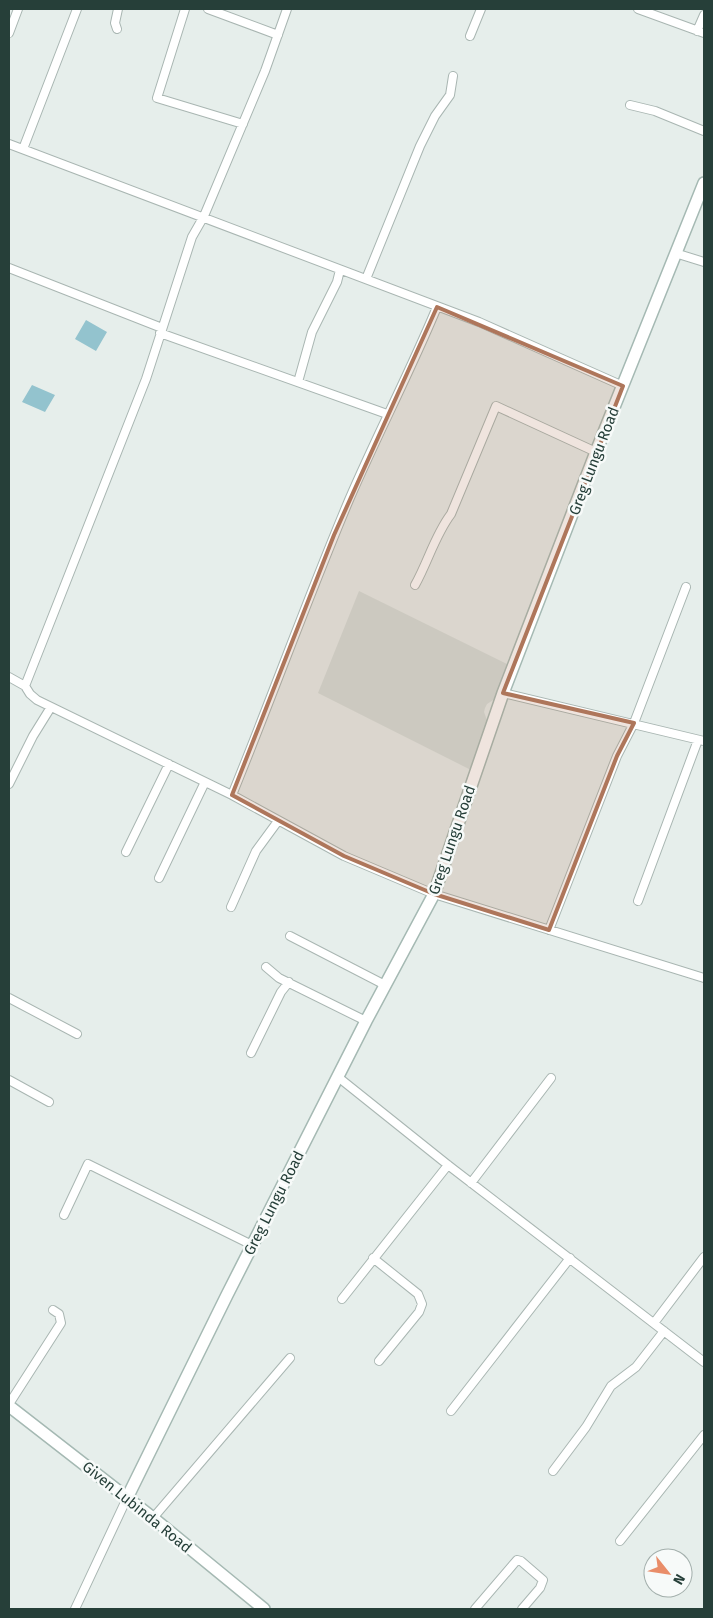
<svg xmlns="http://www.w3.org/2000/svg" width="713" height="1618" viewBox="0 0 713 1618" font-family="'Fira Sans',sans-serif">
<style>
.built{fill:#d4deda}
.water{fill:#93c3ce}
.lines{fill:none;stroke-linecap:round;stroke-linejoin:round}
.street-casing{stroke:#a9b6b2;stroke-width:10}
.secondary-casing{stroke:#a5b9b3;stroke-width:14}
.street{stroke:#fff;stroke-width:8}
.secondary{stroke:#fff;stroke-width:11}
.marked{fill:#ae765b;fill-opacity:0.2;stroke:#ae765b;stroke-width:4;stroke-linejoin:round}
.labels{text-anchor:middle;stroke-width:5;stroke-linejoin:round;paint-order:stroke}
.street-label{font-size:15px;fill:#263f39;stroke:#f7faf9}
</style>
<rect width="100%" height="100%" fill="#e6eeeb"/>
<path class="built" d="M359,591l156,77 -17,29 -11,7 -2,4 -1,4 4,11 -13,49 -157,-79z"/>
<path class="water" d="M86,320l21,12 -11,19 -21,-12z
M32,385l23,10 -10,17 -23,-10z"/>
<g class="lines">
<defs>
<path id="street" d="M185,9l-28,89 86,26
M208,9l70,26
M638,9l66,24
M117,29l-2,-6 3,-14
M697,31l7,-16
M9,33l9,-24
M470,36l11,-27
M630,105l25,6 49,20
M9,144l470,178 144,64
M23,149l54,-140
M675,253l29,9
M9,268l153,60
M366,279l54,-133 15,-30 15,-21 3,-19
M160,333l227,81
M298,382l14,-50 25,-50 3,-12
M415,585c13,-23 20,-50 36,-71l45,-108 100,46
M9,677l16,9 5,8 7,6 195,95 112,61 90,38 270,84
M25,686l121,-307 46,-142 12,-21 61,-145 22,-62
M503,693l201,48
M9,784l24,-48 18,-29
M232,795c40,-98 76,-198 117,-295 28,-65 61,-128 88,-193
M126,852l43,-88
M159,878l46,-96
M638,901l60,-161
M231,907l25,-56 22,-30
M549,930l68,-174 17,-33 52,-136
M290,936l95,49
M266,967l13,11 87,43
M9,998l68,36
M251,1053l30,-61 8,-10
M338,1077l110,88 256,197
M9,1080l40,22
M471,1183l80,-105
M64,1215l24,-51 164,81
M373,1258l45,36 4,10 -3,8 -40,49
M342,1299l106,-134
M654,1323l50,-66
M9,1404l52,-81 -2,-9 -6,-4
M451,1411l119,-153
M553,1471l33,-44 25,-41 25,-19 28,-36
M153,1518l137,-160
M620,1541l84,-106
M75,1609l52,-111
M475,1609l42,-49 4,1 22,19 -3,8 -18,21"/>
<path id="secondary" d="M9,1406l144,112 111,91
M127,1498l100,-203 139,-274 68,-127 69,-201 93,-241 108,-269"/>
</defs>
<use href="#street" class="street-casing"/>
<use href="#secondary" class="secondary-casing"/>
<use href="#street" class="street"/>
<use href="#secondary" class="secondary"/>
</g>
<path class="marked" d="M437,307l186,79 -120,307 131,30 -17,33 -68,174 -115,-36 -90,-38 -112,-61 102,-260z"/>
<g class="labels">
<g class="street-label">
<text transform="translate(594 461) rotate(-69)" y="5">Greg Lungu Road</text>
<text transform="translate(452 840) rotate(-71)" y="5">Greg Lungu Road</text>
<text transform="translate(274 1203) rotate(-63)" y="5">Greg Lungu Road</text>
<text transform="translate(137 1507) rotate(39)" y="5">Given Lubinda Road</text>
</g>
</g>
<rect width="713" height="1618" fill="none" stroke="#263f39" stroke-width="20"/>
<g transform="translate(668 1573) rotate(120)"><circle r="24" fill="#f7faf9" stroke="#a3afac"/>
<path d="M0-4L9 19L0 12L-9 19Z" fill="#e98d69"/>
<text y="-8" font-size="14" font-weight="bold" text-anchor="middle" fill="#263f39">N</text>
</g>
</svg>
